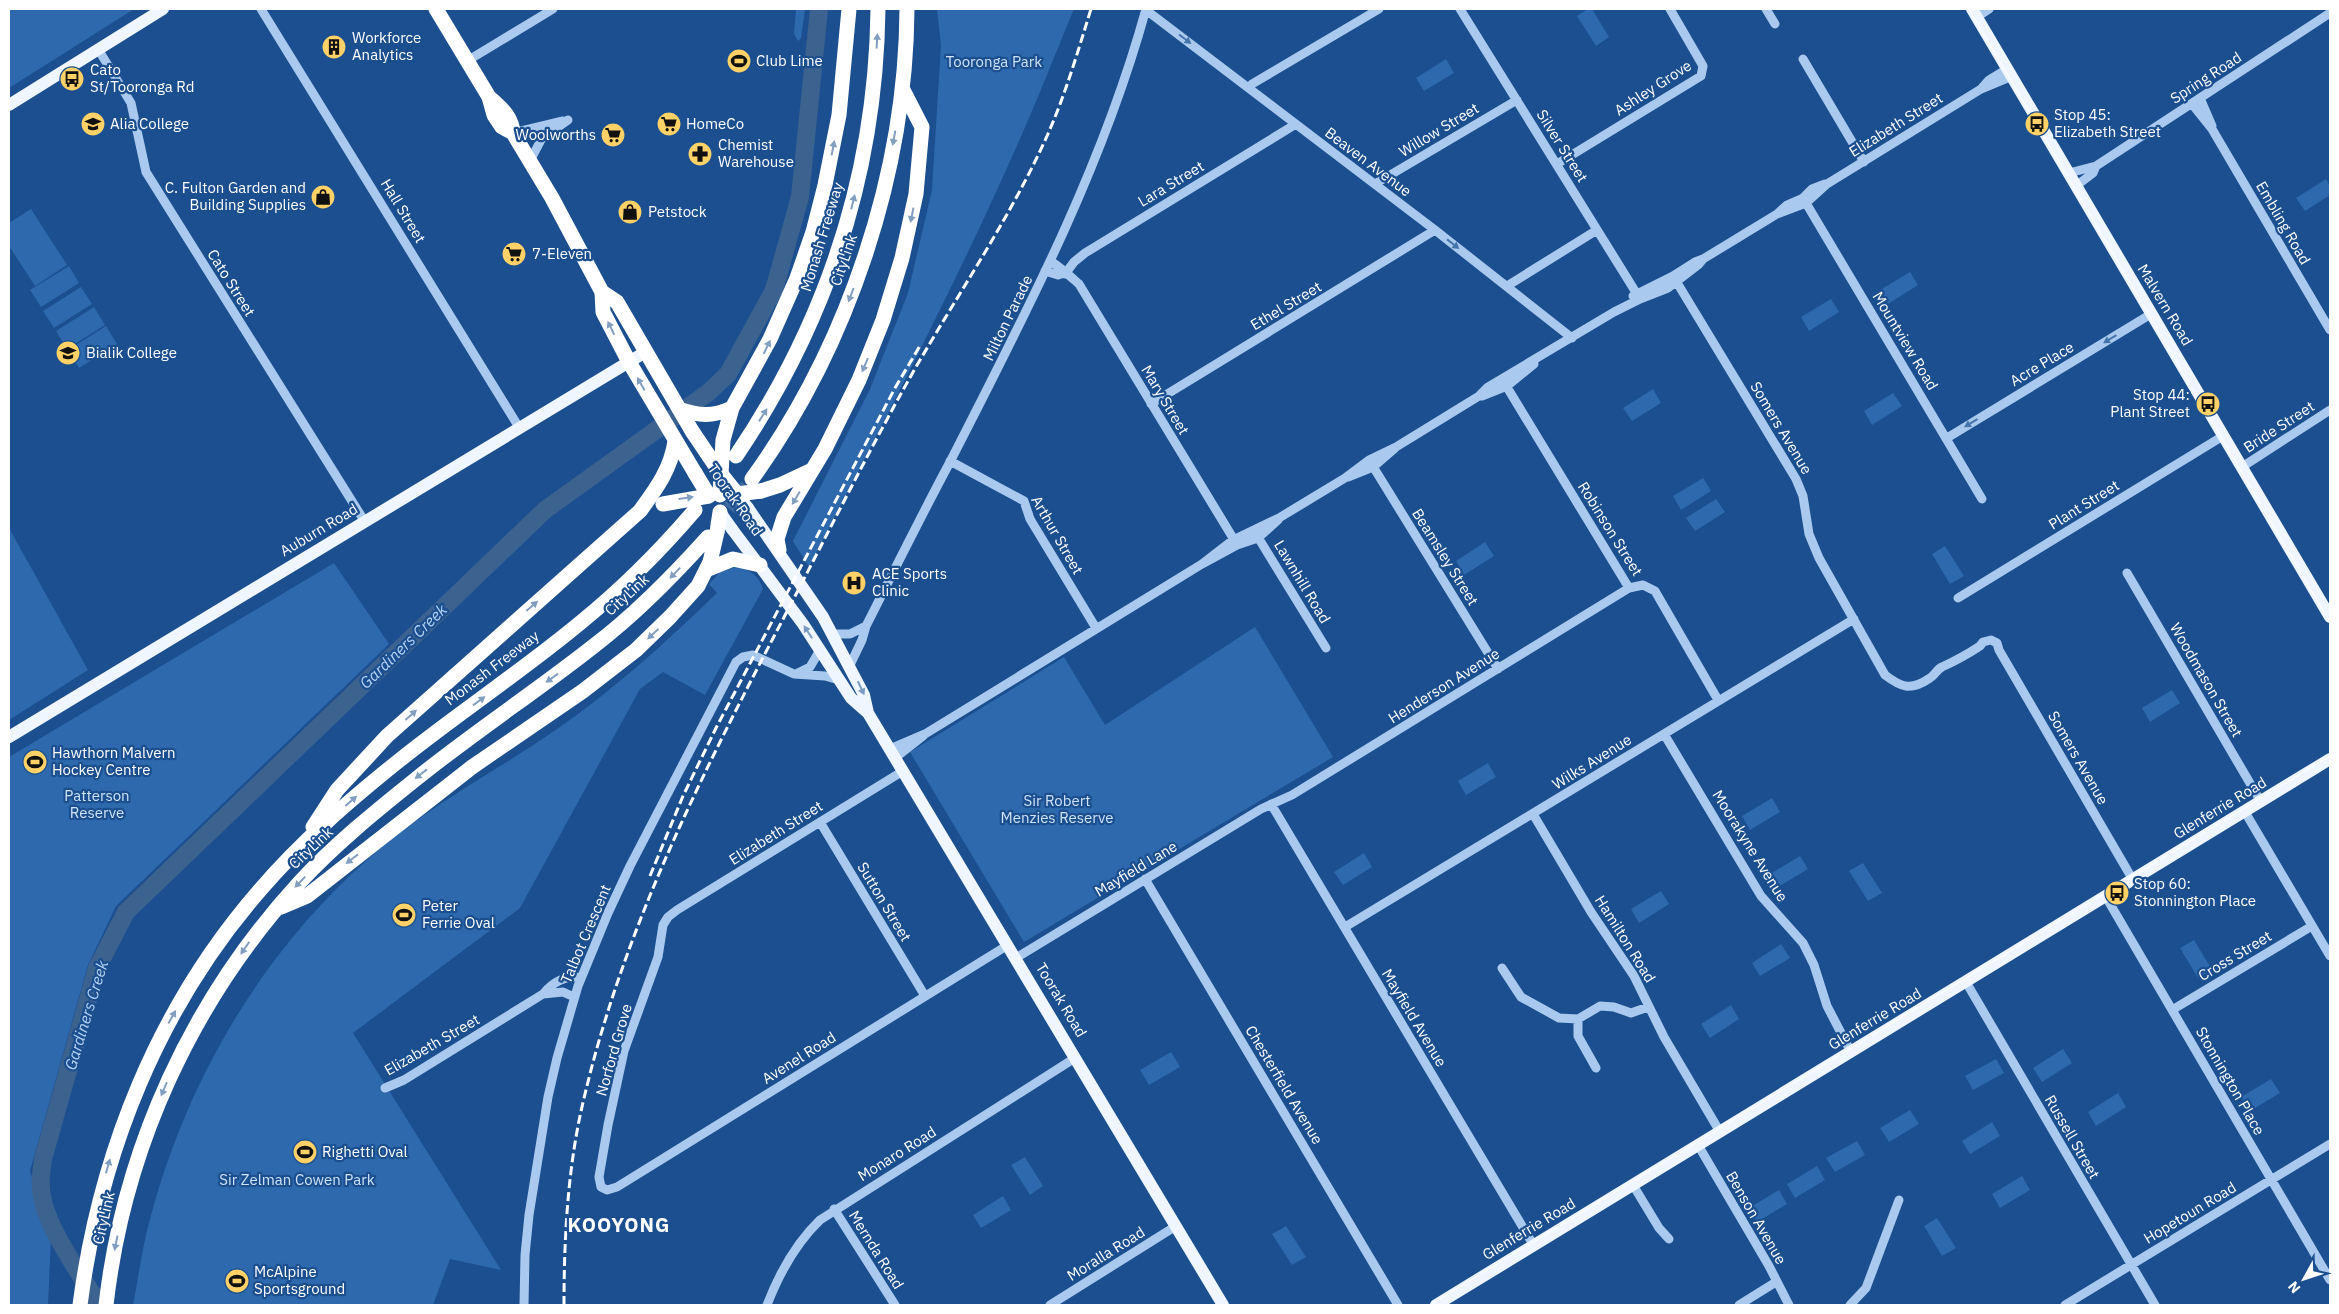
<svg xmlns="http://www.w3.org/2000/svg" width="2339" height="1314" viewBox="0 0 2339 1314" font-family="'IBM Plex Sans',sans-serif">
<style>
.green{fill:#2e69ad}
.lines{fill:none;stroke-linecap:round;stroke-linejoin:round}
.river{stroke:#3c6290;stroke-width:18}
.highway-tunnel{stroke:#3d69a0;stroke-width:15;stroke-dasharray:15 8;stroke-linecap:butt}
.minor{stroke:#a9c9ee;stroke-width:9}
.major{stroke:#f0f6ff;stroke-width:12}
.highway{stroke:#fff;stroke-width:15}
.tram{stroke:#fff;stroke-width:1}
.rail{stroke:#fff;stroke-width:3;stroke-dasharray:9 4;stroke-linecap:butt}
.major-bridge{stroke:#f0f6ff;stroke-width:12}
.highway-bridge{stroke:#fff;stroke-width:15}
.oneway{fill:#4674ac}
.oneway2{fill:#829ec1}
.oneway3{fill:#7b9ac1}
.labels{text-anchor:middle;stroke-width:4.5;stroke-linejoin:round;paint-order:stroke}
.poi-label{font-size:15px;fill:#fff;stroke:#1b4f8f;text-anchor:start}
.park-label{font-size:15px;fill:#cfe3fa;stroke:#1b4f8f}
.street-label{font-size:15px;fill:#fff;stroke:#1b4f8f}
.water-label{font-size:16px;font-style:italic;fill:#b5d3f5;stroke:#1b4f8f}
.district-label{font-size:20px;font-weight:bold;letter-spacing:1px;fill:#fff;stroke:#1b4f8f}
</style>
<rect width="100%" height="100%" fill="#1b4f8f"/>
<path class="green" d="M9,9h125l-125,79z
M796,9h9l-4,29 -3,3 -4,-7z
M937,9h137c-16,38 -31,77 -48,116 -65,150 -142,296 -217,442l-16,-26 77,-152 38,-96 24,-103 9,-145z
M1588,9h4l17,28 -13,9 -19,-30z
M1446,59l8,14 -30,18 -8,-13z
M2326,179l4,7v9l-25,16 -9,-13z
M31,209l36,56 -32,21 -26,-40v-23z
M69,266l10,17 -38,24 -11,-17z
M1910,272l8,13 -30,19 -8,-14z
M81,287l11,17 -38,24 -11,-17z
M1831,299l8,13 -30,19 -8,-14z
M94,307l11,18 -38,24 -11,-18z
M106,326l11,18 -38,24 -11,-18z
M1653,389l8,14 -29,18 -9,-13z
M1893,393l9,13 -30,19 -8,-14z
M1703,478l8,13 -30,19 -8,-14z
M1716,499l9,13 -30,19 -9,-13z
M9,528l79,142 -79,50z
M1485,542l9,14 -30,19 -8,-14z
M1945,546l19,30 -14,8 -18,-30z
M334,563l55,81 -273,262 -28,59 -58,206 21,67 -3,67h-39v-548z
M735,567c14,2 23,7 28,22l-58,106 -42,-23 -23,17 -120,219 -167,125 148,237 -51,-11 -17,46h-300c4,-20 7,-41 11,-61 36,-159 124,-308 253,-409 50,-39 107,-69 160,-106 58,-40 109,-87 160,-136l-8,-9 11,-12z
M1255,627l78,130 -309,185 -114,-190 154,-95 41,68z
M2172,690l8,13 -30,19 -8,-14z
M1488,763l8,14 -30,18 -8,-14z
M1772,798l8,14 -30,18 -8,-14z
M1364,853l8,14 -29,18 -9,-13z
M1800,856l8,13 -30,18 -8,-13z
M1863,863l19,30 -14,8 -19,-30z
M1661,891l8,13 -30,19 -8,-14z
M2194,940l18,30 -14,8 -18,-30z
M1781,944l9,14 -30,18 -8,-13z
M1731,1005l8,14 -29,19 -9,-14z
M2063,1049l9,14 -30,19 -9,-14z
M1171,1052l9,15 -31,18 -9,-15z
M1996,1059l8,14 -31,17 -8,-14z
M2271,1079l9,14 -30,18 -9,-14z
M2118,1093l8,14 -30,19 -8,-14z
M1910,1110l9,14 -30,18 -9,-14z
M1992,1122l8,14 -30,18 -8,-13z
M1857,1141l8,14 -30,17 -9,-14z
M1025,1157l18,29 -13,9 -19,-30z
M1817,1166l8,14 -30,18 -8,-14z
M2022,1176l8,14 -30,18 -8,-14z
M1779,1190l8,14 -30,18 -8,-14z
M1003,1196l8,14 -30,18 -8,-13z
M1937,1218l19,30 -14,8 -18,-30z
M1286,1226l20,31 -14,8 -20,-31z"/>
<g class="lines">
<path class="river" d="M99,1305c-17,-29 -49,-72 -56,-104 -4,-15 -2,-28 0,-42l54,-191 29,-56 419,-402 164,-118 19,-18 46,-84 26,-93 19,-188"/>
<path class="highway-tunnel" d="M715,527l32,-41"/>
<path class="minor" d="M261,9l259,420
M1460,9l180,290
M1766,9l9,15
M1146,10l289,220 137,108
M1977,17l12,-8
M98,49l33,54 15,69 219,350
M1803,59l61,103
M467,61l86,-52
M1250,88l2,-4 127,-75
M1981,89l31,-13
M2200,98l12,28
M2192,104l20,25 118,201
M513,133l50,-12
M530,161l12,-23 26,-18
M1557,164l144,-88 2,-10 -33,-57
M2069,173l27,-7 234,-153
M1375,184l142,-84
M2076,186l17,-13 3,-7
M1803,198l179,301
M1777,214l29,-11 21,-19 154,-95 8,-9 18,-11
M1050,261c9,5 21,16 29,23l157,259
M1045,271l13,4 6,-2
M1065,274l9,-12 11,-9 211,-129
M1673,276l123,203 7,17 6,38 10,24 66,117c17,13 26,16 45,3 5,-3 7,-9 12,-11 13,-6 26,-13 38,-21l3,-4 8,-2 6,3 2,7 134,230
M1507,286l90,-56
M1633,296l40,-20 22,-14 8,-3 74,-45 10,-9 16,-7 9,-9 13,-5
M1502,379l127,209 14,-3 12,6 63,109
M1482,396l25,-10 27,-22
M1151,404l284,-174
M1947,438l204,-124
M1369,460l129,209
M950,461l74,40 6,18 66,109
M2242,467l88,-57
M1348,477l25,-10 22,-19
M1256,534l70,114
M1202,564l31,-24 46,-22 66,-40 24,-18 27,-13 83,-51 9,-9 126,-75 26,-13 28,-11 30,-23 5,-6
M2127,573l134,229
M1958,598l265,-162
M833,634h17l16,-8
M850,665l12,-25 4,-14c28,-55 55,-110 84,-164 75,-147 152,-293 196,-453
M796,674l14,-7 10,-17
M1664,734l97,162 42,47 11,22 13,41 24,46
M890,749l35,-15 277,-170 35,-19 21,-7 20,-18
M895,758l28,-22
M903,771l-226,139 -9,7 -5,8 -5,32 -34,94 -16,74 -9,52 2,10 6,3 10,-3 391,-242
M1271,804l263,442
M2245,812l85,144
M1533,814l58,98 43,64 30,61 56,95
M820,822l105,174
M1145,879l253,426
M2106,897l224,383
M1345,927l509,-308
M1016,958l245,-149 31,-14 337,-207
M1502,968l19,29 38,21 19,1 22,-13 14,1 17,6 17,-6
M1966,982l189,323
M543,994l20,-2 11,5
M2172,1010l140,-84
M1578,1019v17l18,32
M385,1088l19,-8 139,-86c9,-11 23,-20 38,-16
M1698,1145l71,121 20,39
M1633,1185l26,43 10,11
M834,1209l61,96
M524,1305l1,-50 4,-40 19,-118 9,-39 21,-72 30,-73 22,-47 106,-204 7,-5 10,-2 41,19 31,2 14,4
M767,1305c12,-31 29,-62 53,-85l255,-162
M1050,1305l126,-79
M1739,1305l37,-23
M1850,1305l16,-17 33,-88
M2065,1305l265,-161"/>
<path class="major" d="M1972,9l358,608
M9,105l154,-96
M748,508l75,109 41,78 4,18
M732,529l71,95 48,74 17,15 355,592
M9,737l638,-386
M1436,1305l894,-546"/>
<path class="highway" d="M436,9l53,88 5,18 8,12 11,6
M489,97c12,11 23,19 24,36l39,65 50,94 1,20 26,50 66,111
M602,292l15,10 75,129 29,43
M679,409c20,7 33,8 53,-1
M736,456c92,-136 140,-283 142,-447
M721,474l2,-34 9,-32 38,-69 27,-61 16,-46 12,-47 14,-70 10,-106
M752,479c96,-133 154,-306 155,-470
M761,491l19,-6 32,-15
M779,550l-2,-11 7,-22 41,-68 34,-69 24,-60 19,-62 14,-64 6,-67 -19,-37
M706,570l27,-11 27,6
M313,827l24,-37 50,-54 253,-225c16,-22 31,-42 35,-70
M281,907l26,-11 165,-129 111,-76 53,-41 34,-33 28,-31 12,-24 7,-30
M80,1305c20,-152 78,-298 180,-415 42,-49 91,-91 141,-131 59,-47 121,-88 179,-136 42,-34 80,-72 115,-113
M106,1305c18,-157 86,-305 193,-422 35,-38 77,-72 117,-104 58,-47 121,-88 179,-134 42,-32 78,-69 113,-108"/>
<path class="tram" d="M1969,9l361,613
M1430,1305l900,-549"/>
<path class="rail" d="M650,876l33,-80 33,-68 179,-340 26,-44
M564,1305c0,-70 4,-143 21,-211 40,-168 117,-320 196,-471 41,-78 80,-157 122,-233 47,-85 104,-165 144,-254 18,-40 31,-85 44,-127"/>
<path class="major-bridge" d="M737,494l11,14
M720,512l12,17"/>
<path class="highway-bridge" d="M721,474l16,20 24,-3
M720,495l1,-21
M663,504l46,-8 -14,-23
M717,532l3,-20"/>
</g>
<defs><path id="oneway-solid" d="M-6-.8H1V-3.2L6.5 0L1 3.2V.8H-6Z" transform="scale(1.25)"/></defs>
<g class="oneway">
<use href="#oneway-solid" transform="translate(1185 39) rotate(37)"/>
<use href="#oneway-solid" transform="translate(1453 244) rotate(38)"/>
<use href="#oneway-solid" transform="translate(2110 339) rotate(149)"/>
<use href="#oneway-solid" transform="translate(1971 423) rotate(149)"/>
</g>
<g class="oneway2">
<use href="#oneway-solid" transform="translate(877 41) rotate(-87)"/>
<use href="#oneway-solid" transform="translate(894 138) rotate(100)"/>
<use href="#oneway-solid" transform="translate(833 148) rotate(-79)"/>
<use href="#oneway-solid" transform="translate(853 202) rotate(-76)"/>
<use href="#oneway-solid" transform="translate(912 215) rotate(101)"/>
<use href="#oneway-solid" transform="translate(851 295) rotate(111)"/>
<use href="#oneway-solid" transform="translate(611 328) rotate(-116)"/>
<use href="#oneway-solid" transform="translate(767 347) rotate(-64)"/>
<use href="#oneway-solid" transform="translate(865 365) rotate(113)"/>
<use href="#oneway-solid" transform="translate(641 384) rotate(-120)"/>
<use href="#oneway-solid" transform="translate(763 415) rotate(-58)"/>
<use href="#oneway-solid" transform="translate(686 498) rotate(-8)"/>
<use href="#oneway-solid" transform="translate(796 498) rotate(121)"/>
<use href="#oneway-solid" transform="translate(675 573) rotate(134)"/>
<use href="#oneway-solid" transform="translate(532 606) rotate(-41)"/>
<use href="#oneway-solid" transform="translate(653 634) rotate(137)"/>
<use href="#oneway-solid" transform="translate(552 678) rotate(144)"/>
<use href="#oneway-solid" transform="translate(479 701) rotate(-36)"/>
<use href="#oneway-solid" transform="translate(411 715) rotate(-42)"/>
<use href="#oneway-solid" transform="translate(421 774) rotate(142)"/>
<use href="#oneway-solid" transform="translate(351 801) rotate(-41)"/>
<use href="#oneway-solid" transform="translate(352 859) rotate(142)"/>
<use href="#oneway-solid" transform="translate(300 882) rotate(134)"/>
<use href="#oneway-solid" transform="translate(245 948) rotate(125)"/>
<use href="#oneway-solid" transform="translate(172 1017) rotate(-61)"/>
<use href="#oneway-solid" transform="translate(164 1089) rotate(113)"/>
<use href="#oneway-solid" transform="translate(108 1166) rotate(-74)"/>
<use href="#oneway-solid" transform="translate(116 1243) rotate(102)"/>
</g>
<g class="oneway3">
<use href="#oneway-solid" transform="translate(808 632) rotate(-123)"/>
<use href="#oneway-solid" transform="translate(861 688) rotate(65)"/>
</g>
<defs>
<symbol id="building-disc" viewBox="-11 -11 22 22"><circle r="9.5" fill="#ffd166" stroke="#1b4f8f"/><path d="M-4-6H4V6H1V3H-1V6H-4ZM-2.5-4.3h1.7v1.8h-1.7ZM.8-4.3h1.7v1.8H.8ZM-2.5-1h1.7V.8h-1.7ZM.8-1h1.7V.8H.8Z" fill="#111"/></symbol>
<symbol id="stadium-disc" viewBox="-11 -11 22 22"><circle r="9.5" fill="#ffd166" stroke="#1b4f8f"/><path d="M0-5a6.5 5 0 1 0 0 10a6.5 5 0 1 0 0-10ZM-3.5-1.8h7v3.6h-7Z" fill="#111"/></symbol>
<symbol id="bus-disc" viewBox="-11 -11 22 22"><circle r="9.5" fill="#ffd166" stroke="#1b4f8f"/><path d="M-5-6H5V4H4V6H2V4H-2V6H-4V4H-5ZM-3.5-4V0h7V-4ZM-3.5 1.2v1.5H-2V1.2ZM2 1.2v1.5H3.5V1.2Z" fill="#111"/></symbol>
<symbol id="school-disc" viewBox="-11 -11 22 22"><circle r="9.5" fill="#ffd166" stroke="#1b4f8f"/><path d="M0-5L7-2L0 1L-7-2ZM-4 1L0 2.5L4 1V4Q0 6-4 4Z" fill="#111"/></symbol>
<symbol id="supermarket-disc" viewBox="-11 -11 22 22"><circle r="9.5" fill="#ffd166" stroke="#1b4f8f"/><path d="M-6-5.5h2.5l.6 2H6L4.5 2H-2.5L-4.4-4H-6ZM-1.5 3.2a1.3 1.3 0 1 0 .1 0ZM3 3.2a1.3 1.3 0 1 0 .1 0Z" fill="#111"/></symbol>
<symbol id="pharmacy-disc" viewBox="-11 -11 22 22"><circle r="9.5" fill="#ffd166" stroke="#1b4f8f"/><path d="M-2-6h4v4h4v4h-4v4h-4v-4h-4v-4h4Z" fill="#111"/></symbol>
<symbol id="shop-disc" viewBox="-11 -11 22 22"><circle r="9.5" fill="#ffd166" stroke="#1b4f8f"/><path d="M-5-2.5h2.3a2.7 3.5 0 0 1 5.4 0H5L5.5 6h-11ZM-1.5-2.5h3a1.5 2.3 0 0 0-3 0Z" fill="#111"/></symbol>
<symbol id="hospital-disc" viewBox="-11 -11 22 22"><circle r="9.5" fill="#ffd166" stroke="#1b4f8f"/><path d="M-5-5h3v3.5h4V-5h3V5h-3V1.5h-4V5h-3Z" fill="#111"/></symbol>
</defs>
<g fill-rule="evenodd">
<use href="#building-disc" x="320" y="33" width="28" height="28"/>
<use href="#stadium-disc" x="725" y="47" width="28" height="28"/>
<use href="#bus-disc" x="58" y="65" width="28" height="28"/>
<use href="#school-disc" x="79" y="110" width="28" height="28"/>
<use href="#supermarket-disc" x="655" y="110" width="28" height="28"/>
<use href="#bus-disc" x="2023" y="110" width="28" height="28"/>
<use href="#supermarket-disc" x="599" y="121" width="28" height="28"/>
<use href="#pharmacy-disc" x="686" y="140" width="28" height="28"/>
<use href="#shop-disc" x="309" y="183" width="28" height="28"/>
<use href="#shop-disc" x="616" y="198" width="28" height="28"/>
<use href="#supermarket-disc" x="500" y="240" width="28" height="28"/>
<use href="#school-disc" x="54" y="339" width="28" height="28"/>
<use href="#bus-disc" x="2194" y="390" width="28" height="28"/>
<use href="#hospital-disc" x="840" y="569" width="28" height="28"/>
<use href="#stadium-disc" x="21" y="748" width="28" height="28"/>
<use href="#bus-disc" x="2103" y="879" width="28" height="28"/>
<use href="#stadium-disc" x="390" y="901" width="28" height="28"/>
<use href="#stadium-disc" x="291" y="1138" width="28" height="28"/>
<use href="#stadium-disc" x="223" y="1267" width="28" height="28"/>
</g>
<g class="labels">
<g class="poi-label">
<text x="352" y="43">Workforce<tspan x="352" dy="17">Analytics</tspan></text>
<text x="756" y="66">Club Lime</text>
<text x="90" y="75">Cato<tspan x="90" dy="17">St/Tooronga Rd</tspan></text>
<text x="2054" y="120">Stop 45:<tspan x="2054" dy="17">Elizabeth Street</tspan></text>
<text x="110" y="129">Alia College</text>
<text x="686" y="129">HomeCo</text>
<text x="596" y="140" text-anchor="end">Woolworths</text>
<text x="718" y="150">Chemist<tspan x="718" dy="17">Warehouse</tspan></text>
<text x="306" y="193" text-anchor="end">C. Fulton Garden and<tspan x="306" dy="17">Building Supplies</tspan></text>
<text x="648" y="217">Petstock</text>
<text x="532" y="259">7-Eleven</text>
<text x="86" y="358">Bialik College</text>
<text x="2190" y="400" text-anchor="end">Stop 44:<tspan x="2190" dy="17">Plant Street</tspan></text>
<text x="872" y="579">ACE Sports<tspan x="872" dy="17">Clinic</tspan></text>
<text x="52" y="758">Hawthorn Malvern<tspan x="52" dy="17">Hockey Centre</tspan></text>
<text x="2134" y="889">Stop 60:<tspan x="2134" dy="17">Stonnington Place</tspan></text>
<text x="422" y="911">Peter<tspan x="422" dy="17">Ferrie Oval</tspan></text>
<text x="322" y="1157">Righetti Oval</text>
<text x="254" y="1277">McAlpine<tspan x="254" dy="17">Sportsground</tspan></text>
</g>
<g class="park-label">
<text x="994" y="67">Tooronga Park</text>
<text x="97" y="801">Patterson<tspan x="97" dy="17">Reserve</tspan></text>
<text x="1057" y="806">Sir Robert<tspan x="1057" dy="17">Menzies Reserve</tspan></text>
<text x="297" y="1185">Sir Zelman Cowen Park</text>
</g>
<g class="street-label">
<text transform="translate(2206 78) rotate(-33)" y="5">Spring Road</text>
<text transform="translate(1653 88) rotate(-33)" y="5">Ashley Grove</text>
<text transform="translate(1896 125) rotate(-32)" y="5">Elizabeth Street</text>
<text transform="translate(1439 130) rotate(-31)" y="5">Willow Street</text>
<text transform="translate(1562 146) rotate(58)" y="5">Silver Street</text>
<text transform="translate(1368 162) rotate(37)" y="5">Beaven Avenue</text>
<text transform="translate(1171 184) rotate(-31)" y="5">Lara Street</text>
<text transform="translate(403 211) rotate(59)" y="5">Hall Street</text>
<text transform="translate(2283 223) rotate(60)" y="5">Embling Road</text>
<text transform="translate(822 237) rotate(-73)" y="5">Monash Freeway</text>
<text transform="translate(844 260) rotate(-71)" y="5">CityLink</text>
<text transform="translate(231 283) rotate(58)" y="5">Cato Street</text>
<text transform="translate(2165 305) rotate(59)" y="5">Malvern Road</text>
<text transform="translate(1286 306) rotate(-31)" y="5">Ethel Street</text>
<text transform="translate(1008 318) rotate(-64)" y="5">Milton Parade</text>
<text transform="translate(1905 341) rotate(59)" y="5">Mountview Road</text>
<text transform="translate(2042 364) rotate(-31)" y="5">Acre Place</text>
<text transform="translate(1165 400) rotate(59)" y="5">Mary Street</text>
<text transform="translate(2279 427) rotate(-33)" y="5">Bride Street</text>
<text transform="translate(1781 428) rotate(59)" y="5">Somers Avenue</text>
<text transform="translate(735 500) rotate(55)" y="5">Toorak Road</text>
<text transform="translate(2084 505) rotate(-32)" y="5">Plant Street</text>
<text transform="translate(1610 529) rotate(58)" y="5">Robinson Street</text>
<text transform="translate(319 530) rotate(-31)" y="5">Auburn Road</text>
<text transform="translate(1057 535) rotate(60)" y="5">Arthur Street</text>
<text transform="translate(1445 557) rotate(58)" y="5">Beamsley Street</text>
<text transform="translate(1302 582) rotate(59)" y="5">Lawnhill Road</text>
<text transform="translate(627 595) rotate(-42)" y="5">CityLink</text>
<text transform="translate(492 668) rotate(-37)" y="5">Monash Freeway</text>
<text transform="translate(2206 680) rotate(60)" y="5">Woodmason Street</text>
<text transform="translate(1444 686) rotate(-32)" y="5">Henderson Avenue</text>
<text transform="translate(2078 758) rotate(60)" y="5">Somers Avenue</text>
<text transform="translate(1592 762) rotate(-32)" y="5">Wilks Avenue</text>
<text transform="translate(2220 808) rotate(-31)" y="5">Glenferrie Road</text>
<text transform="translate(776 833) rotate(-32)" y="5">Elizabeth Street</text>
<text transform="translate(1750 846) rotate(58)" y="5">Moorakyne Avenue</text>
<text transform="translate(311 848) rotate(-43)" y="5">CityLink</text>
<text transform="translate(1136 869) rotate(-31)" y="5">Mayfield Lane</text>
<text transform="translate(884 902) rotate(59)" y="5">Sutton Street</text>
<text transform="translate(586 934) rotate(-67)" y="5">Talbot Crescent</text>
<text transform="translate(1625 939) rotate(58)" y="5">Hamilton Road</text>
<text transform="translate(2235 956) rotate(-31)" y="5">Cross Street</text>
<text transform="translate(1061 1000) rotate(59)" y="5">Toorak Road</text>
<text transform="translate(1414 1018) rotate(59)" y="5">Mayfield Avenue</text>
<text transform="translate(1875 1019) rotate(-31)" y="5">Glenferrie Road</text>
<text transform="translate(432 1045) rotate(-30)" y="5">Elizabeth Street</text>
<text transform="translate(614 1050) rotate(-74)" y="5">Norford Grove</text>
<text transform="translate(799 1058) rotate(-32)" y="5">Avenel Road</text>
<text transform="translate(2230 1081) rotate(60)" y="5">Stonnington Place</text>
<text transform="translate(1284 1085) rotate(59)" y="5">Chesterfield Avenue</text>
<text transform="translate(2072 1137) rotate(60)" y="5">Russell Street</text>
<text transform="translate(897 1154) rotate(-32)" y="5">Monaro Road</text>
<text transform="translate(2190 1213) rotate(-31)" y="5">Hopetoun Road</text>
<text transform="translate(104 1218) rotate(-77)" y="5">CityLink</text>
<text transform="translate(1756 1218) rotate(60)" y="5">Benson Avenue</text>
<text transform="translate(1529 1229) rotate(-31)" y="5">Glenferrie Road</text>
<text transform="translate(876 1250) rotate(58)" y="5">Mernda Road</text>
<text transform="translate(1106 1254) rotate(-32)" y="5">Moralla Road</text>
</g>
<g class="water-label">
<text transform="translate(403 646) rotate(-44)" y="6">Gardiners Creek</text>
<text transform="translate(86 1015) rotate(-73)" y="6">Gardiners Creek</text>
</g>
<g class="district-label">
<text x="619" y="1232">KOOYONG</text>
</g>
</g>
<rect width="2339" height="1314" fill="none" stroke="#ffffff" stroke-width="20"/>
<g transform="translate(2304 1279) rotate(230)" stroke="#1b4f8f" stroke-width="4" paint-order="stroke">
<path d="M0-4L9 19L0 12L-9 19Z" fill="#ffffff"/>
<text y="-8" font-size="14" font-weight="bold" text-anchor="middle" fill="#ffffff">N</text>
</g>
</svg>
